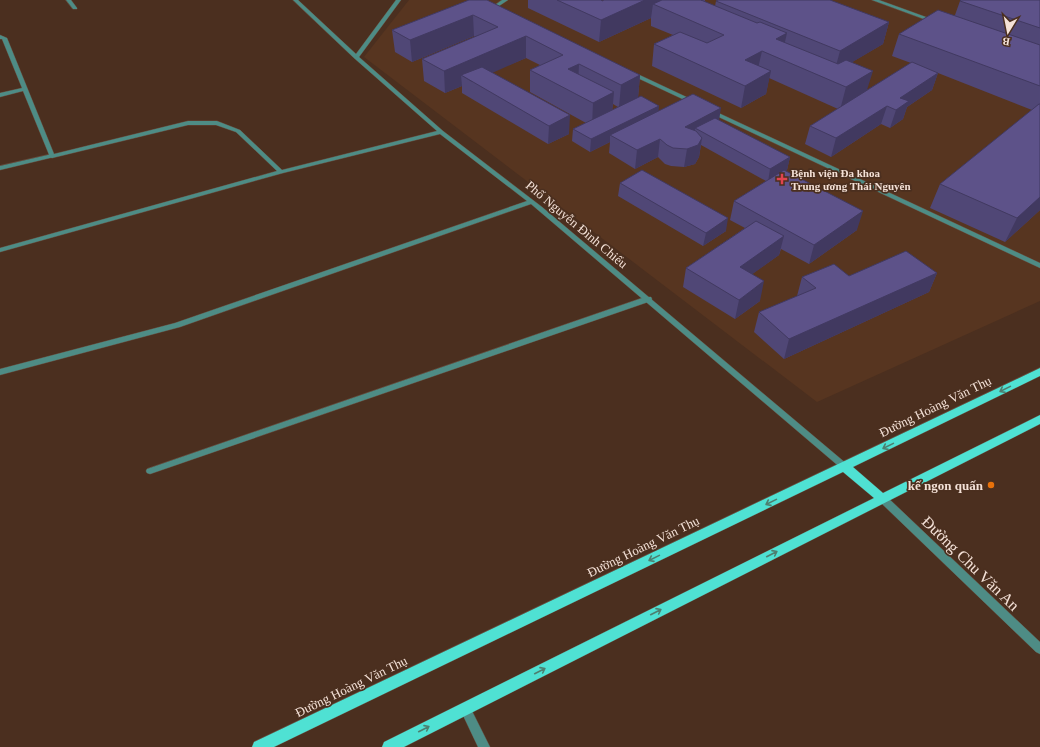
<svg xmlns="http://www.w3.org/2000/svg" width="1040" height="747" viewBox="0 0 1040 747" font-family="Georgia,serif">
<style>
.built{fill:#573520}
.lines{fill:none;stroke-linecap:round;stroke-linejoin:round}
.lane-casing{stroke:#664b3c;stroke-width:1}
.street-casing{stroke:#664b3c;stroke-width:1}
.primary-casing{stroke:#664b3c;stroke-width:1}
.lane{fill:#4e8c85;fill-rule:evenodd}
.street{fill:#4e8c85;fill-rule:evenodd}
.primary{fill:#4fe1d3;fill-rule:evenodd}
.wall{fill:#504776;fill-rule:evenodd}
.shaded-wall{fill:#413960}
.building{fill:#5d5289;stroke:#413960}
.oneway{stroke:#4d7f70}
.health-dot{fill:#e0444e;stroke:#4b2f1f;stroke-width:1.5}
.food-dot{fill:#e8710a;stroke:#4b2f1f;stroke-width:1.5}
.labels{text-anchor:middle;stroke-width:3.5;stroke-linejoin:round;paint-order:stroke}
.far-poi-label{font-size:11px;font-weight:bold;fill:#f4e1d7;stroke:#4b2f1f;text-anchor:start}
.street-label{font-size:13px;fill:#f4e1d7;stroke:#4b2f1f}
.poi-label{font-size:13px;font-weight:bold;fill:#f4e1d7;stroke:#4b2f1f;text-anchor:end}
.near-street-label{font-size:16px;fill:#f4e1d7;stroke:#4b2f1f}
</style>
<rect width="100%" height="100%" fill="#4b2f1f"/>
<path class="built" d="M409,0h631v301l-223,101 -453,-345z"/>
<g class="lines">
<defs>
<path id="lane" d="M66,0h5l6,8v1h-4z
M502,0h6l-9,6v3l5,3 -3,2 -6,-3v-6z
M872,0h7l58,21 -5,1z
M631,71l64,30 1,1 -5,1 -62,-29v-2z
M710,109l330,154v5l-332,-156v-2z
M52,154l3,2 -1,1 -54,13v-4z
M645,297h6l1,2 -1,2 -498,172 -3,1 -3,-1 -1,-2 1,-2z
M465,704l4,1 21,42h-12l-18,-38 1,-4z"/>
<path id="street" d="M293,0h5l58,54 40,-54h5l-42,57 84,74 99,76 306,258 1,2 -1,2 -3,1 -3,-1 -311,-265 -351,123 -180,48v-6l175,-46 352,-122 -87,-67 -157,39 -283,79v-4l277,-77 -41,-39 -20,-7h-28l-136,33 -2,-1 -27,-66 -23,6v-4l22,-5 -20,-49h-2v-4l7,3 47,116 134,-33h29l23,9 42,40 155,-39 -83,-73z
M882,494l3,1 155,147v12l-4,-2 -157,-151 -2,-3 2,-3z"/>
<path id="primary" d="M1040,368v8l-187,91 30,26 157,-78v9l-636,323h-22l2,-5 490,-244 -31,-26 -569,275h-22l2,-5z"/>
</defs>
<use href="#lane" class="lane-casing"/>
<use href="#street" class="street-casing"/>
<use href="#primary" class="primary-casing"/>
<use href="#lane" class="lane"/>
<use href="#street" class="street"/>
<use href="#primary" class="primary"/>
</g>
<path class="wall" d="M469,0l171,75 -2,23 20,13 61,10 71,36 -3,13 -2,1 72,59 -48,34 -28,-15 -2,6 -27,19 8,27 -25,18 -52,-32 3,-19 59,-40 -15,-8 4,-19 32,-20 -65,-36 -2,12 -4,7 -11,3 -13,-1 -6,-2 -7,-7 -23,12 -26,-16 1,-11 -20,10 -18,-11 1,-12 13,-6 -56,-31v-22l10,-5 -14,-7 -34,14 77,62 -21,10 -86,-51v-7l-17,7 -21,-12 -2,-22 53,-22 -1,-1 -62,26 -17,-10 -3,-22zM613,104l5,3 -6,3z
M528,0h73l1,1 103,-1v2l10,4 1,-5 173,21 -6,22 -31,18 15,28 44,-27 -19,-7 7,-22 56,-19 5,-14 80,-1v210l-35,32 -75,-34 10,-24 92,-74 -94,-37 -6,17 -25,17 -4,12 -13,9 -9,-4 -50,33 -26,-13 5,-18 28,-17 -69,-31 -3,16 -25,14 -89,-42 2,-22 19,-9 -22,-9v-8l-52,24 -71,-34z
M620,183l106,48 -23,15 -85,-50z
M937,273l-8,19 -145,67 -30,-27 5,-20 38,-16 5,-19z"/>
<path class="shaded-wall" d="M645,0h44l-36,4 -2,14 -52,24 2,-22z
M473,15l1,21 -62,26 -2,-22z
M889,22l-6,22 -49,29 6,-22z
M787,33l-5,22 -6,-16z
M526,36v22l-54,24 -11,-7 1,11 -17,7 -1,-22z
M762,51l-5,22 -12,-13z
M579,64l-1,22 -10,-17z
M771,71l-5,23 -25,14 4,-22z
M873,71l-7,22 -26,17 6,-23z
M938,73l-6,17 -25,17 -4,12 -13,9 10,-30z
M640,75l-2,23 -19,9 2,-22z
M614,92l-2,23 -20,11 1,-23z
M659,106l-1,12 -48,17v7l-20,10 1,-13z
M887,106l-6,18 -50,33 5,-19z
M721,108l-3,19 -23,1 -1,11 -9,-12z
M570,115l-1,19 -21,10 1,-18z
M702,138l-3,19 -4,7 -11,3 3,-18z
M660,139l-2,18 -23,12 2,-19z
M790,157l-3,13 -19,12 2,-13z
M1040,197v13l-35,32 12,-24z
M863,211l-6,19 -48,34 5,-19z
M728,218l-2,13 -23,15 3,-13z
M784,236l-5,19 -43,31 4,-19z
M937,273l-8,19 -145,67 5,-20z
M764,281l-4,20 -25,18 4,-19z"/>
<path class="building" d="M469,0h18l153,75 -19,10 -42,-21 -11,5 46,23 -21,11 -63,-33 33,-15 -37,-19 -82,35 -22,-12 76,-32 -25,-12 -63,25 -18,-10z
M557,0h44l1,1 2,-1h41l-44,20z
M662,0h40h-1l56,23 3,-1 27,11 -11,6 62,25 8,-4 27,11 -27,16 -84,-36 -17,9 26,11 -26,15 -91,-42 26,-12 27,11 17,-8 -71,-31z
M718,0h112l59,22 -49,29 -124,-50z
M961,0h79v28l-80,-27z
M938,10l102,35v41l-141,-52z
M912,62l26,11 -38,25 9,3 -13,9 -9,-4 -51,32 -26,-12z
M482,67l88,48 -21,11 -88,-51z
M693,94l28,14 -36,19 11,4 6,7 -4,7 -11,4 -14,-1 -6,-3 -7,-6 -23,11 -27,-15z
M641,96l18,10 -68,33 -18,-10z
M1039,104h1v93l-23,21 -77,-34z
M715,118l75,39 -20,12 -75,-41z
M642,170l86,48 -22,15 -86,-50z
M784,170l79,41 -49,34 -80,-44z
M756,221l28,15 -44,31 24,14 -25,19 -53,-32z
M906,251l31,22 -148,66 -30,-27 57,-24 -14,-11 32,-13 15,12z"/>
<defs><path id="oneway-shaft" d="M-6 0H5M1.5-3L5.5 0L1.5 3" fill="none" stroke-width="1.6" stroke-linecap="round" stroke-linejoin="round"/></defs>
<g class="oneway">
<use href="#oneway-shaft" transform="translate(1005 389) rotate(154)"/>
<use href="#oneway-shaft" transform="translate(888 446) rotate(154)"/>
<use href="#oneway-shaft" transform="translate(771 502) rotate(154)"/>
<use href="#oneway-shaft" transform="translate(772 554) rotate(-27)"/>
<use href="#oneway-shaft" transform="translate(654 558) rotate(154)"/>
<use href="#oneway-shaft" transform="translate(656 612) rotate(-27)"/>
<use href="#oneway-shaft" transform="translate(540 671) rotate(-27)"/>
<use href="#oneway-shaft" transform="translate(424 729) rotate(-27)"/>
</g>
<path class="health-dot" d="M780 173h4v4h4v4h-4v4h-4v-4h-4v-4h4z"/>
<circle class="food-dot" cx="991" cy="485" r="4"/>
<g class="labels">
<g class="far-poi-label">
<text x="791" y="177">Bệnh viện Đa khoa<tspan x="791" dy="13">Trung ương Thái Nguyên</tspan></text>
</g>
<g class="street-label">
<text transform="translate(577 224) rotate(40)" y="5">Phố Nguyễn Đình Chiểu</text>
<text transform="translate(935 406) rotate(-26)" y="5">Đường Hoàng Văn Thụ</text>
<text transform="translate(643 546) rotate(-26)" y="5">Đường Hoàng Văn Thụ</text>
<text transform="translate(351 686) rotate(-26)" y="5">Đường Hoàng Văn Thụ</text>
</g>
<g class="poi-label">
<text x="983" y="490">kế ngon quấn</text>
</g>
<g class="near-street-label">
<text transform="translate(971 563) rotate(44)" y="6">Đường Chu Văn An</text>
</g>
</g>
<g transform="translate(1008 32) rotate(190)" stroke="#4b2f1f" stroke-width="3" paint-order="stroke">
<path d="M0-3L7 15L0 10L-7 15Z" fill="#f4e1d7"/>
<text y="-6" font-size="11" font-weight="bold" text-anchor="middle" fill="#f4e1d7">B</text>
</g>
</svg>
